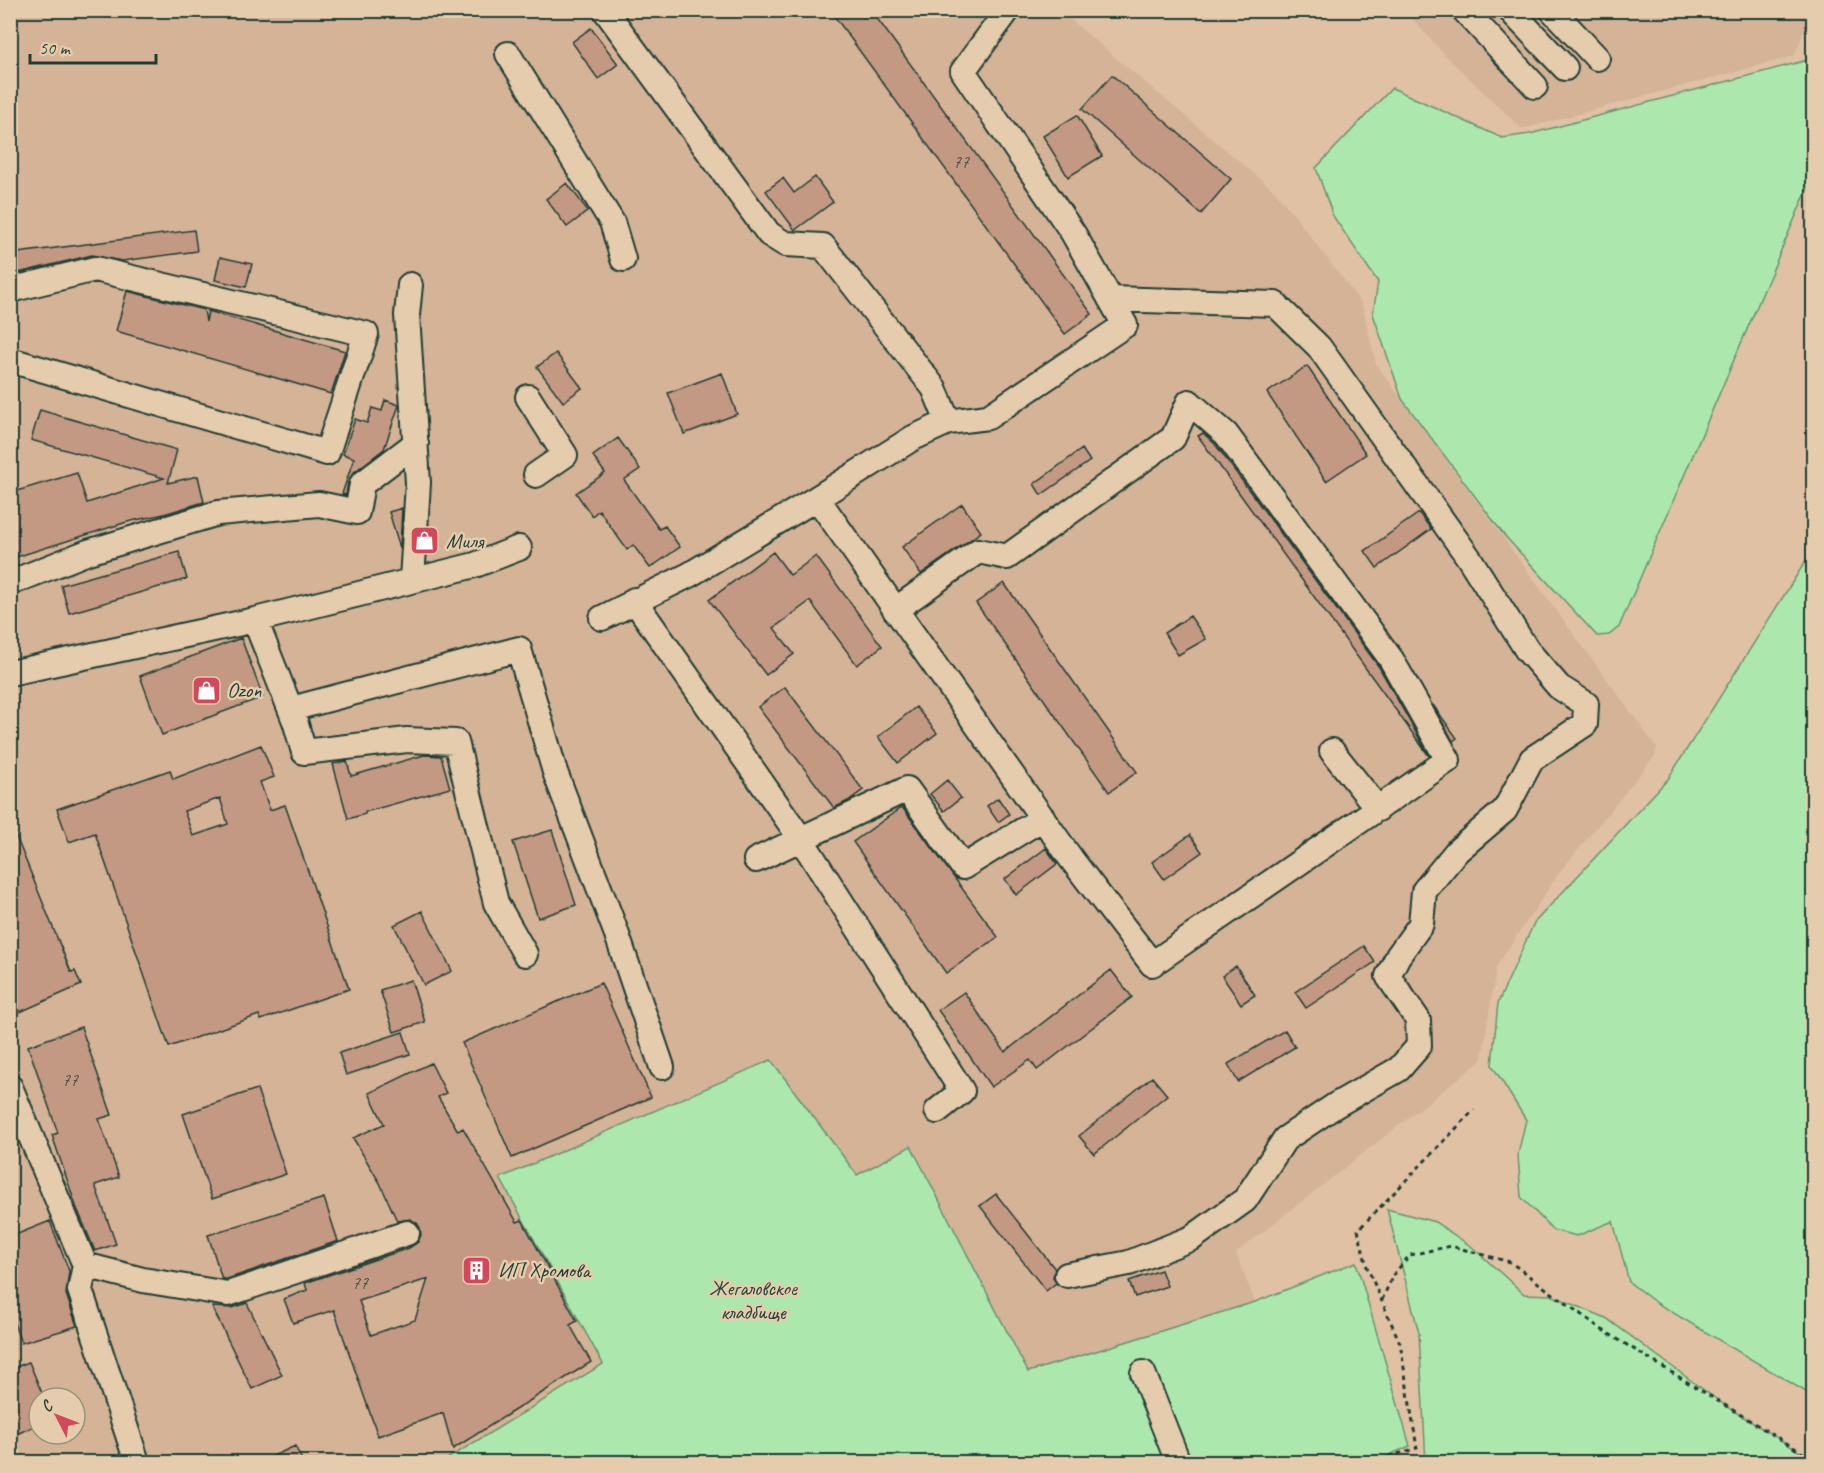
<svg xmlns="http://www.w3.org/2000/svg" width="1824" height="1473" viewBox="0 0 1824 1473" font-family="Caveat,sans-serif">
<style>
.built{fill:#d4b397;fill-rule:evenodd}
.green{fill:#ace8ae;stroke:#669271;stroke-width:1.5}
.building{fill:#c49983;stroke:#1f3d34;stroke-width:1.5;fill-rule:evenodd}
.lines{fill:none;stroke-linecap:round;stroke-linejoin:round}
.minor-casing{stroke:#1f3d34;stroke-width:28}
.path{stroke:#1f3d34;stroke-width:3;stroke-dasharray:4.5 4.5;stroke-linecap:butt}
.minor{stroke:#e4ccac;stroke-width:24}
.labels{text-anchor:middle;stroke-width:5;stroke-linejoin:round;paint-order:stroke}
.number-label{font-size:18px;fill:#485448}
.poi-label{font-size:21px;fill:#1f3d34;stroke:#e4ccac;text-anchor:start}
.park-label{font-size:21px;fill:#26463a;stroke:#e4ccac}
</style>
<rect width="100%" height="100%" fill="#e1c1a3"/>
<filter id="ink" filterUnits="userSpaceOnUse"><feTurbulence type="fractalNoise" baseFrequency=".0167" numOctaves="2"/><feDisplacementMap in="SourceGraphic" scale="12" xChannelSelector="R" yChannelSelector="G"/><feConvolveMatrix kernelMatrix="1 2 1 2 8 2 1 2 1" color-interpolation-filters="sRGB"/></filter>
<g filter="url(#ink)">
<path class="built" d="M1813,10l-19,46 -272,73 -76,-73 -41,-45z
M10,11h1050l216,181 86,112 14,60 281,384 -2,8 -96,117 -63,94 -14,93 -246,193 19,49 -227,71 -117,-227 -54,29 -86,-115 -167,304 -162,98h-431zM39,1398h36v36h-36z"/>
<path class="green" d="M1813,60v116l-194,451 -10,8 -12,1 -93,-101 -102,-136 -29,-85 5,-32 -45,-66 -17,-48 76,-80 110,50 28,-4 274,-73z
M1813,537l1,859h-1l-158,-94 -26,-20 -16,-61 -36,15 -24,-6 -32,-33 -3,-43 8,-34 -34,-55 6,-62 36,-80 134,-144 139,-220z
M771,1060l86,115 54,-29 117,226 227,-70 101,-40 54,184 -37,16h-931l161,-98 -103,-186z
M1387,1209l48,13 37,25 52,47 27,1 55,23 121,89 86,53v2h-387l-7,-129z"/>
<path class="building" d="M830,10h41l221,304 -27,20z
M591,28l27,36 -20,15 -26,-37z
M1112,75l119,104 -30,35 -119,-105z
M1077,115l25,41 -34,21 -25,-41z
M815,177l18,25 -38,28 -29,-39 17,-13 11,15z
M567,183l21,28 -21,16 -21,-28z
M194,230l3,21 -75,10 -30,-6 -82,20v-21z
M220,257l32,7 -6,23 -31,-7z
M127,291l77,19 2,12 2,-11 137,40 -14,43 -215,-63z
M556,353l26,35 -19,14 -26,-35z
M1307,366l59,88 -40,27 -59,-88z
M722,373l15,41 -53,20 -16,-41z
M385,400l14,5 -15,44 -31,24 -5,9 -2,13 -4,-1 12,-36 -11,-4 12,-35 12,4 5,-15 10,3z
M40,410l137,40 -9,33 30,-7 6,26 -40,12 -37,8 -117,37v-66l67,-20 10,30 77,-25 -133,-38z
M1203,433l12,11 164,223 50,89 -231,-320z
M618,438l22,31 -16,11 35,49 6,-3 15,21 -30,21 -17,-23 -6,5 -28,-40 -7,6 -16,-23 29,-20 -12,-17z
M1082,449l8,12 -49,34 -7,-11z
M962,504l19,28 -60,42 -19,-27z
M402,508l-2,40 -11,-36z
M1419,513l12,16 -54,39 -12,-17z
M179,552l8,27 -118,34 -8,-28z
M773,552l17,23 26,-19 66,90 -25,19 -47,-64 -36,27 20,26 -28,21 -57,-75z
M1004,583l133,189 -28,20 -133,-189z
M1190,616l16,23 -28,16 -14,-22z
M241,638l22,59 -101,38 -22,-59z
M785,687l78,103 -15,11 -14,7 -76,-101z
M1433,705l24,33 -4,3z
M916,707l21,26 -39,30 -20,-26z
M261,745l13,32 -14,5 10,28 15,-5 64,184 -88,31 -2,-5 -90,32 -74,-214 -26,9 -12,-33 113,-39 3,9zM220,798l8,26 -35,12 -9,-25z
M424,755l17,1 9,32 -85,24v2l-17,5 -15,-55 14,-3 4,15z
M947,780l14,18 -17,13 -14,-17z
M998,798l11,16 -11,8 -11,-16z
M902,807l96,130 -52,36 -93,-131z
M11,824l60,148 4,-1 6,14 -61,27 -10,-21z
M552,830l24,75 -38,13 -25,-76z
M1190,835l12,17 -38,27 -12,-17z
M1046,848l11,16 -41,31 -11,-16z
M422,911l30,60 -28,14 -30,-60z
M1364,946l11,16 -69,46 -11,-16z
M1236,966l19,29 -14,9 -19,-28z
M1111,970l21,27 -95,73 -7,-10 -39,27 -53,-77 26,-18 41,60z
M411,980l14,42 -31,10 -14,-42z
M601,983l50,114 -139,61 -50,-115z
M81,1027l31,88 -13,4 20,58 -24,8 21,59 -21,7 -19,-45 -24,-71 6,-2 -30,-87z
M1285,1030l10,17 -57,35 -10,-18z
M403,1032l7,22 -64,21 -7,-22z
M431,1063l15,30 -8,4 20,34 5,-3 54,94 5,-2 55,101 -7,4 21,37 -138,87 -10,-36 -65,23 -44,-126 -41,13 -9,-24 23,-9 -2,-7 104,-35 9,-6 3,-7 -1,-7 -3,-5 -7,-4 -13,2 -17,-38 -27,-45 31,-14 -15,-31zM428,1279l-13,41 -44,15 -12,-34z
M1152,1077l15,18 -73,59 -15,-18z
M257,1089l29,85 -74,25 -29,-85z
M996,1194l59,75 -2,8 3,6 -10,8 -66,-85z
M324,1198l14,43 -111,38h-5l-14,-44z
M50,1221l19,50 -3,23 11,32 -56,17 -11,-31v-75z
M1161,1270l6,16 -32,11 -6,-16z
M247,1303l35,72 -30,14 -40,-82 20,1z
M29,1362l15,36h-5v26l-29,13v-68z
M295,1446l8,16h-43z"/>
<g class="lines">
<defs>
<path id="minor" d="M605,10l164,224 16,10 38,2 111,142 14,34
M1464,10l71,76
M1510,10l55,58
M1552,10l45,48
M508,54l104,168 11,37
M410,285l-3,30 11,168 -6,97
M10,290l85,-21 271,65 -39,119 -317,-93
M528,397l37,58 -29,20
M817,498l255,362 80,104 296,-204 -57,-101 -165,-225 -37,-32 -16,36 -166,119 -29,-6 -83,59
M10,583l78,-31 130,-39 101,-9 38,8 5,-28 54,-41
M634,600l167,239 161,252 -25,20
M602,618l87,-43 128,-77 96,-60 35,-16 40,-5 137,-92 -52,-92 -110,-162 45,-61
M255,620l40,101 9,31 103,-12 49,2 40,161 29,51
M10,673l245,-53 220,-55 44,-17
M291,709l228,-60 36,123 61,160 46,135
M1332,751l46,58
M756,860l151,-71 56,78 80,-49
M10,1087l75,178 58,15 85,14 179,-61
M85,1265l-5,25 57,172
M1067,1275l62,-12 63,-25 53,-38 40,-61 51,-34 63,-36 20,-23 -1,-26 -30,-44 10,-20 23,-32 3,-33 33,-40 48,-41 27,-51 53,-35 1,-20 -27,-17 -32,-37 -58,-92 -150,-211 -44,-43 -165,-5
M1143,1373l35,89"/>
</defs>
<use href="#minor" class="minor-casing"/>
<path class="path" d="M1382,1300l11,-25 17,-20 41,-9 59,16 91,67 213,131
M1372,1462l45,-14 -17,-105 -33,-76 -9,-37 116,-120"/>
<use href="#minor" class="minor"/>
</g>
</g>
<defs>
<symbol id="shop-square" viewBox="-11 -11 22 22"><rect x="-9" y="-9" width="18" height="18" rx="4" fill="#d1495b" stroke="#e4ccac"/><path d="M-5-2.5h2.3a2.7 3.5 0 0 1 5.4 0H5L5.5 6h-11ZM-1.5-2.5h3a1.5 2.3 0 0 0-3 0Z" fill="#fff"/></symbol>
<symbol id="building-square" viewBox="-11 -11 22 22"><rect x="-9" y="-9" width="18" height="18" rx="4" fill="#d1495b" stroke="#e4ccac"/><path d="M-4-6H4V6H1V3H-1V6H-4ZM-2.5-4.3h1.7v1.8h-1.7ZM.8-4.3h1.7v1.8H.8ZM-2.5-1h1.7V.8h-1.7ZM.8-1h1.7V.8H.8Z" fill="#fff"/></symbol>
</defs>
<g fill-rule="evenodd">
<use href="#shop-square" x="408" y="524" width="33" height="33"/>
<use href="#shop-square" x="190" y="674" width="33" height="33"/>
<use href="#building-square" x="460" y="1254" width="33" height="33"/>
</g>
<g class="labels">
<g class="number-label">
<text x="961" y="168">77</text>
<text x="70" y="1086">77</text>
<text x="360" y="1289">77</text>
</g>
<g class="poi-label">
<text x="446" y="548">Миля</text>
<text x="227" y="697">Ozon</text>
<text x="498" y="1277">ИП Хромова</text>
</g>
<g class="park-label">
<text x="753" y="1295">Жегаловское<tspan x="753" dy="24">кладбище</tspan></text>
</g>
</g>
<rect width="1824" height="1473" fill="none" stroke="#e4ccac" stroke-width="36"/>
<rect x="18" y="18" width="1788" height="1437" fill="none" stroke="#1f3d34" stroke-width="2" filter="url(#ink)"/>
<g transform="translate(57 1416) rotate(312)"><circle r="28" fill="#e4ccac" stroke="#95937c" stroke-width="1.5"/>
<path d="M0-4.5L10 22L0 15L-10 22Z" fill="#d1495b"/>
<text y="-9" font-size="16" font-weight="bold" text-anchor="middle" fill="#1f3d34">С</text>
</g>
<path d="M30 54v9h126v-9" fill="none" stroke="#1f3d34" stroke-width="3"/>
<text x="39" y="54" font-size="18" fill="#1f3d34" stroke="#e4ccac" stroke-width="4.5" paint-order="stroke">50 m</text>
</svg>
